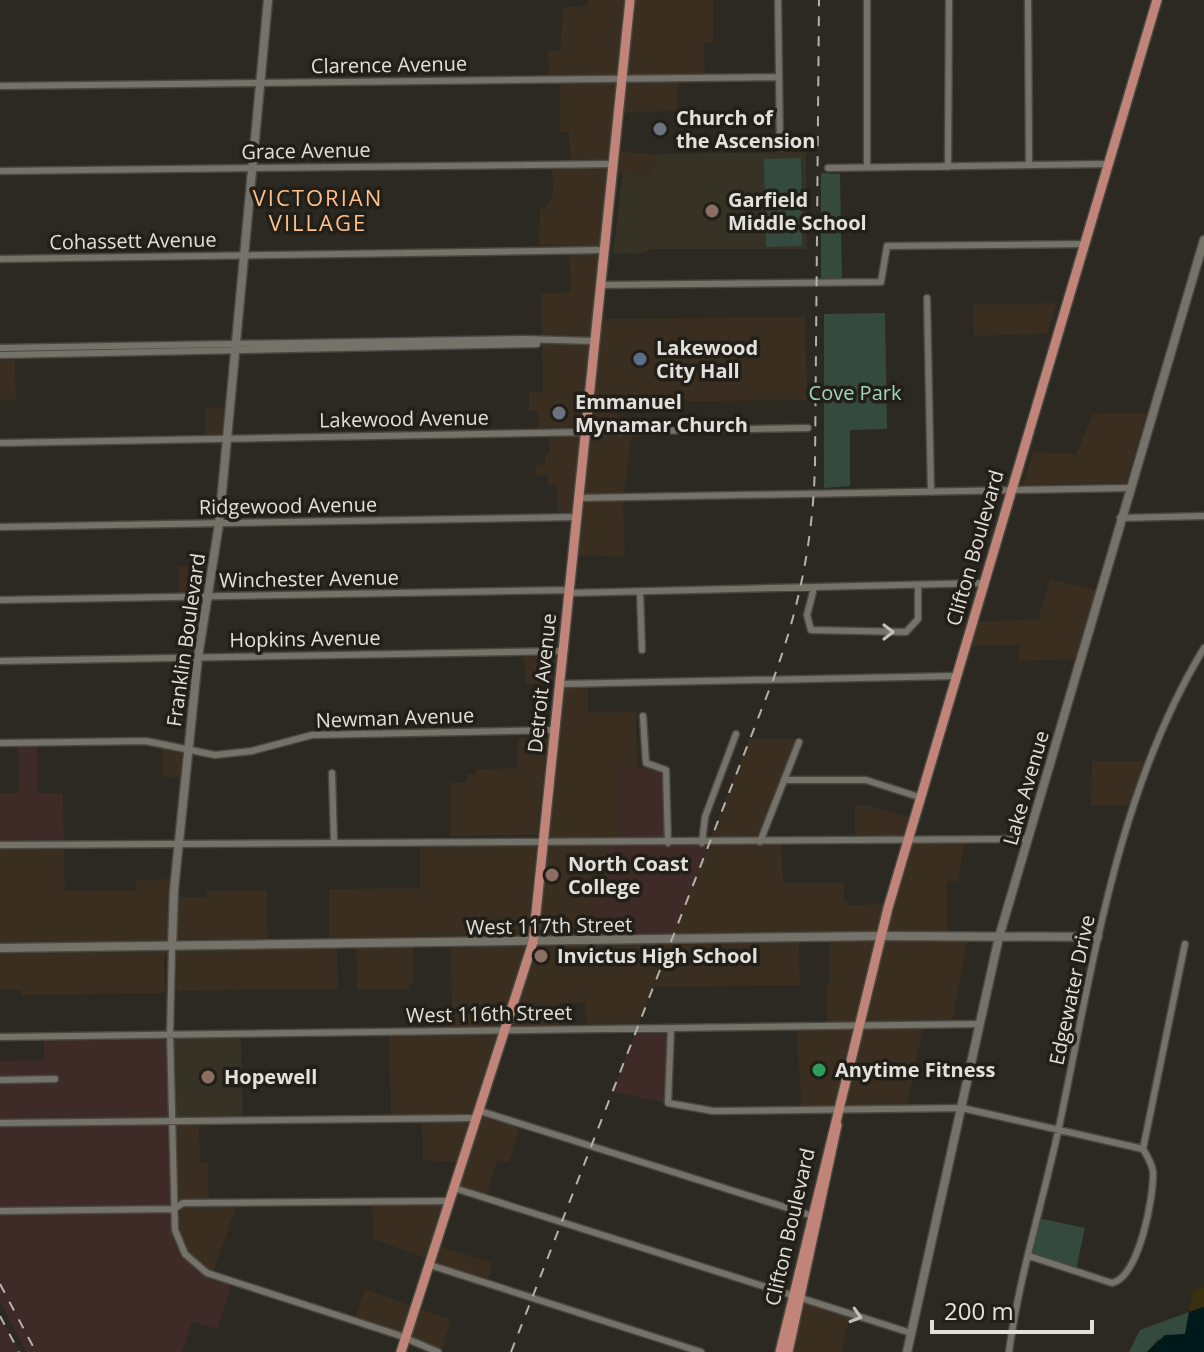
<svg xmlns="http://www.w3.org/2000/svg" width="1204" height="1352" viewBox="0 0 1204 1352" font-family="'Open Sans',sans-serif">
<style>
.commercial{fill:#392e1f}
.industrial{fill:#3e2a27}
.built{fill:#363225}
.green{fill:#354a3f}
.sand{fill:#38300f}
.water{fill:#00191a}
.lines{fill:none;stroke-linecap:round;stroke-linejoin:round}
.street-casing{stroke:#494741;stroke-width:9}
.secondary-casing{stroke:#494741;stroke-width:11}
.primary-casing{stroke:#494741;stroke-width:12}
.street{stroke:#75726a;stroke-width:6}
.secondary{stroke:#75726a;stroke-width:8}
.primary{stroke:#c08578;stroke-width:9}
.rail{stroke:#b4b2ad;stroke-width:2;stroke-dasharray:10 10;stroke-linecap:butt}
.oneway{stroke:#c1bfba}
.worship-dot{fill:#6b7280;stroke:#211f18;stroke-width:3}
.education-dot{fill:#8d6e63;stroke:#211f18;stroke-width:3}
.service-dot{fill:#5c6f8a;stroke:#211f18;stroke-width:3}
.leisure-dot{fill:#2e9e5b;stroke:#211f18;stroke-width:3}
.labels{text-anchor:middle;stroke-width:7;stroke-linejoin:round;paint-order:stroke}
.street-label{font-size:20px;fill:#e2e0dc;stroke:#211f18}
.poi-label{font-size:20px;font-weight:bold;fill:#e2e0dc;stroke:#211f18;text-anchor:start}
.park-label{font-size:20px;fill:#a0d7ba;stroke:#211f18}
.neighbourhood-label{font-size:22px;letter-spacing:2px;fill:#ffc08b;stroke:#211f18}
</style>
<rect width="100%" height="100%" fill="#2b2921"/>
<path class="commercial" d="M588,0h125v42l-9,1 1,36 -27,1v31l-65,2 -41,399h-15v-27h-9l-1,-10 -11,1v-11l9,-1v-10l5,-1 -1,-22 -11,-1v-19h-9v-19l14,-1 -2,-97 29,-2 -1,-47h-30l1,-37h5l8,-14 -1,-32 18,-2 -1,-28h-9v-49h-11l-1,-32h12l3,-44 24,-1z
M621,152l38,2 -9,20 -32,-1z
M1057,303l-10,31 -73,2 -1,-32z
M806,317l1,83 -190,2v33l15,-1 -8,59 -39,1 18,-175z
M0,360h15l1,41 -16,-1z
M205,408h19l-3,28h-16z
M1147,413l-21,70 -103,2 10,-33 43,2 17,-40z
M623,497l2,60 -52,-2 5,-57z
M178,566h28l-5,27 -23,1z
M1050,579l50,12 -20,68 -63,2 4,-16 -56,1 7,-24 66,-3z
M557,648l-4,36h-28l-1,-35z
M588,683v29h48l1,56 -19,1 1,74 -14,1v41l66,54 78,-200h50l-39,102 22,1 1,41h61v17l5,1 -1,4 41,-1 18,-63 -52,-2v-34h12l46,13 -6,22h58l-7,41 -11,1v54l21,1 -16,87 -28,1 -18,84 -104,1 -6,-83 31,-1 -1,-42h4l-1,-47 -30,1 1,47 -147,2 -16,41 -51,1 -1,-26h-25l-1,27 -55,1 -24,79 41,14 -12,39 -12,-3 -11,38 -32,-10 8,-25 -39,-3 -1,-42h-31l-2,-86 63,-1 -1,-88 82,-1 27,-258z
M548,737l-11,98 -87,1v-53l17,-1v-8h9l1,-5 41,-1v-30z
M162,748l20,6 -2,24 -18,-2z
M1092,761h58l-15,44 -44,1z
M420,844h117l-10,91 -198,3v-49l91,-1z
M64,847l1,44 71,-1v-10l33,-1 1,68 167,-3 1,45 -161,2 -5,-44 -8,10 1,36 -143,2 -1,-5h-21v-142z
M267,890l1,49h-90v-42h29v-6z
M413,943l1,40h-5v6l-52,1 -1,-46z
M199,1120l1,42h8l1,40h29l-26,73 -21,-13 -16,-32 6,-17 -7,-14 -2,-78z
M449,1201l-13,44 57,18 -6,20 -57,-18 1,-5 -58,-21 -1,-37z
M365,1289l86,31 -10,32 -87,-31z
M800,1299l50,15 -8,38h-54z"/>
<path class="industrial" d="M18,744h19l1,49h25l1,54 -64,1v-55h19z
M664,767v76h45l-38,97 -82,1 6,-56h10v-42h14l-1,-74z
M637,1028h34l-3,75 -56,-11z
M170,1034l4,165 -5,15 11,32 19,22 33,13 -14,48 -26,-7 -10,30h-156l-26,-50v-241l44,-1v-23z
M0,1316l19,36h-19z"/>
<path class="built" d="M806,152l1,97h-157l-5,4 -32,1 10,-81 27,1 9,-20z
M170,1034h71l2,86 -71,1z"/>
<path class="green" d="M801,158l1,88 -36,1 -2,-88z
M821,173l19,1 2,104h-21z
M885,313l2,116 -37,1v56l-26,2v-174z
M1038,1218l47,10 -9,42 -47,-14z
M1189,1312l-4,22 -28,6 -10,12h-18l11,-22z"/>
<path class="sand" d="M1204,1287v20l-15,5 4,-22z"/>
<path class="water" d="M1204,1307v45h-57l18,-17 20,-1 4,-22z"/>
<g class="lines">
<defs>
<path id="street" d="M778,0l2,148
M867,0v167
M1028,0l1,165
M0,86l778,-9
M948,167l1,-167
M828,168l280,-4
M0,171l613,-7
M0,259l603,-9
M600,285l281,-3 6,-36 197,-2
M927,298l4,194
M0,348l524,-9 70,2
M0,355l537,-11
M0,443l808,-15
M578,498l551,-10
M1120,518l84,-2
M0,527l576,-10
M814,588l-7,27 4,15 95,2 12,-13v-34
M640,592l2,58
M569,593l415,-10
M0,600l570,-10
M0,661l563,-10
M560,684l395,-8
M643,716l3,47 20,7 2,73
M0,743l146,-2 69,14 37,-4 60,-16 243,-5
M332,773l2,68
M784,780h82l53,17
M760,842l39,-100
M702,843l3,-26 31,-83
M0,845l1027,-6
M172,947l-2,87 5,196 10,24 22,19 191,62 40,17
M671,1028l-3,75 45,8 249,-3 181,41
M0,1037l978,-13
M0,1080l55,-1
M480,1111l336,106
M0,1123l477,-5
M454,1188l457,145
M0,1211l174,-2 9,-6 266,-2
M1029,1256l83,27c27,-6 42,-86 41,-111 -1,-9 -6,-16 -10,-23l42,-205
M430,1265l271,87
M1009,1352c10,-76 34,-150 50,-225 34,-161 58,-336 145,-479"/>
<path id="secondary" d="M172,947l2,-57 24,-233 21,-133 49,-524
M0,948l881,-12 217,1
M907,1352l92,-415 205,-697"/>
<path id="primary" d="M401,1352l132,-410 97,-942
M780,1352l108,-444 269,-908
M788,1352l49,-227"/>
</defs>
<use href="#street" class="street-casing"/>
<use href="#secondary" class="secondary-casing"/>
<use href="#primary" class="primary-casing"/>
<use href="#street" class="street"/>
<use href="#secondary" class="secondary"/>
<use href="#primary" class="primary"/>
<path class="rail" d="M0,1284l36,68
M0,1316l19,36
M511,1352l262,-672c26,-71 40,-139 42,-215l4,-465"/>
</g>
<defs><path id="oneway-chevron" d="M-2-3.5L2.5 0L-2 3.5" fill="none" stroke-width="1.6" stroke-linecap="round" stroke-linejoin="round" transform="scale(2)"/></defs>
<g class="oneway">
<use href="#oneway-chevron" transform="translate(888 632)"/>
<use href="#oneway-chevron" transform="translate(856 1316) rotate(17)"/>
</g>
<g class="worship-dot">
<circle cx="660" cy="129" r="8"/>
<circle cx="559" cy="413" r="8"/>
</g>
<g class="education-dot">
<circle cx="712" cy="211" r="8"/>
<circle cx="552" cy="875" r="8"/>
<circle cx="541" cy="956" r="8"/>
<circle cx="208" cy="1077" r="8"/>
</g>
<circle class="service-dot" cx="640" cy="359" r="8"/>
<circle class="leisure-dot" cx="819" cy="1070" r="8"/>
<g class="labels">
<g class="street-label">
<text transform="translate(389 65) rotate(-1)" y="7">Clarence Avenue</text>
<text transform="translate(306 151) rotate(-1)" y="7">Grace Avenue</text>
<text transform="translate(133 241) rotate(-1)" y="7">Cohassett Avenue</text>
<text transform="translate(404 419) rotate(-1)" y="7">Lakewood Avenue</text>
<text transform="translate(288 506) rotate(-1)" y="7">Ridgewood Avenue</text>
<text transform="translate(975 548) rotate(-74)" y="7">Clifton Boulevard</text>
<text transform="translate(309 579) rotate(-1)" y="7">Winchester Avenue</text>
<text transform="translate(305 639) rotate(-1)" y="7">Hopkins Avenue</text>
<text transform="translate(186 640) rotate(-82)" y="7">Franklin Boulevard</text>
<text transform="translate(542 683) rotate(-84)" y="7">Detroit Avenue</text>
<text transform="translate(395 718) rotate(-2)" y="7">Newman Avenue</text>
<text transform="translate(1026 788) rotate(-74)" y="7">Lake Avenue</text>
<text transform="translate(549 926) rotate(-1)" y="7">West 117th Street</text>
<text transform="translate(1072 990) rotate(-78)" y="7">Edgewater Drive</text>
<text transform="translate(489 1014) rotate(-1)" y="7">West 116th Street</text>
<text transform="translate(790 1227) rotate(-77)" y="7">Clifton Boulevard</text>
</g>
<g class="poi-label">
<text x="676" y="125">Church of<tspan x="676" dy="23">the Ascension</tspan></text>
<text x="728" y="207">Garfield<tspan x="728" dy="23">Middle School</tspan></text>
<text x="656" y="355">Lakewood<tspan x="656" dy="23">City Hall</tspan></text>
<text x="575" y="409">Emmanuel<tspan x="575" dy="23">Mynamar Church</tspan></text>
<text x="568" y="871">North Coast<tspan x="568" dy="23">College</tspan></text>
<text x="557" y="963">Invictus High School</text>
<text x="835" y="1077">Anytime Fitness</text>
<text x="224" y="1084">Hopewell</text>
</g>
<g class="park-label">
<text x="855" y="400">Cove Park</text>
</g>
<g class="neighbourhood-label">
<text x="318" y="206">VICTORIAN<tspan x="318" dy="25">VILLAGE</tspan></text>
</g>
</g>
<path d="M932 1320v12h160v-12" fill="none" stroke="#e2e0dc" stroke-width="4"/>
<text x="944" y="1320" font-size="24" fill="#e2e0dc" stroke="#211f18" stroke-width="6" paint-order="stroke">200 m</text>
</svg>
